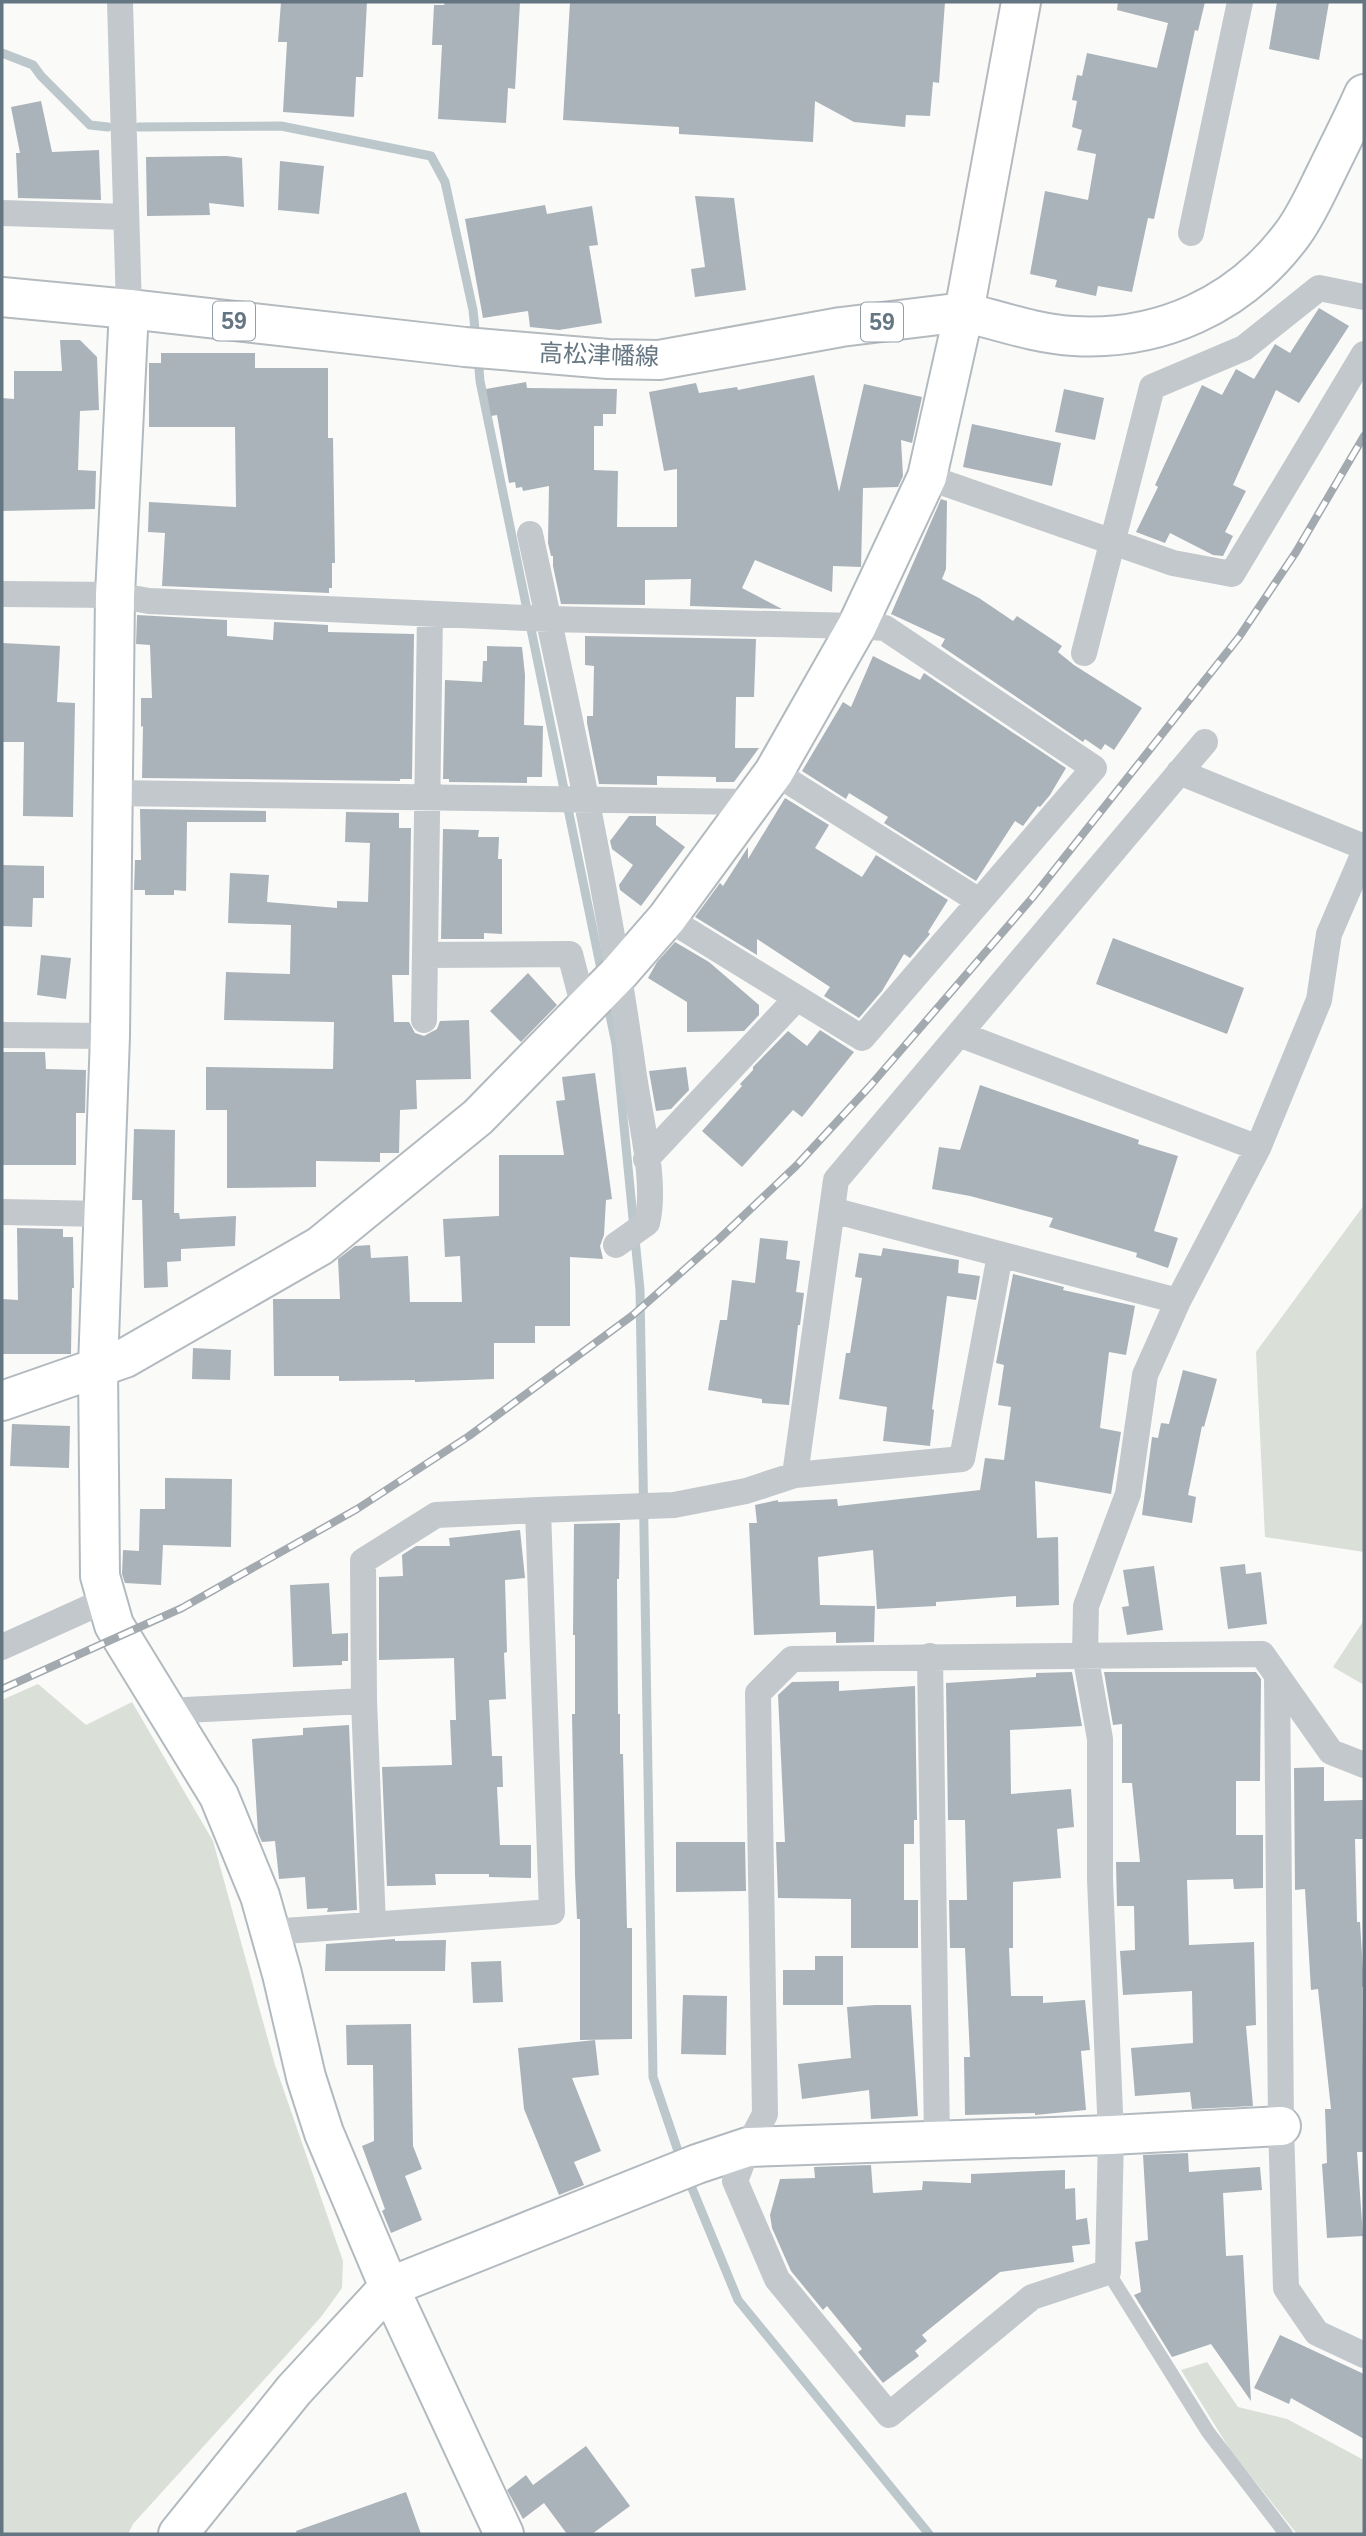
<svg xmlns="http://www.w3.org/2000/svg" width="1366" height="2536" viewBox="0 0 1366 2536" font-family="Arial,'Noto Sans JP',sans-serif">
<style>
.green{fill:#dadfd7}
.lines{fill:none;stroke-linecap:round;stroke-linejoin:round}
.stream{stroke:#bbc7cb;stroke-width:9}
.building{fill:#aab3b9}
.secondary-casing{stroke:#b3babf;stroke-width:42}
.primary-casing{stroke:#b5babe;stroke-width:42}
.lane{stroke:#c3c8cc;stroke-width:14}
.street{stroke:#c3c8cc;stroke-width:26}
.secondary{stroke:#fff;stroke-width:38}
.primary{stroke:#fff;stroke-width:38}
.rail-casing{stroke:#a2aab0;stroke-width:8}
.rail{stroke:#fff;stroke-width:5;stroke-dasharray:16;stroke-linecap:butt}
.labels{text-anchor:middle;stroke-width:7;stroke-linejoin:round;paint-order:stroke}
.shield{fill:#fff;stroke:#939fa8;stroke-width:2}
.shield-label{font-size:23px;font-weight:bold;fill:#657683}
.street-label{font-size:24px;fill:#657683;stroke:#fff}
</style>
<rect width="100%" height="100%" fill="#fafaf8"/>
<path class="green" d="M1364,1205v347l-99,-15 -9,-185z
M1364,1620v65l-31,-18z
M38,1684l48,41 46,-23 81,139 62,224 68,196 -1,27 -21,29 -188,207 -5,10h-126v-834z
M1207,2362l31,45 49,12 77,41v74h-67l-65,-81 -51,-83z"/>
<g class="lines">
<path class="stream" d="M2,53l31,12 8,11 49,49 18,2
M139,127l142,-1 150,30 14,26 28,128 3,29
M478,356l2,25 122,593
M607,1001l9,43 24,246 13,787 28,83
M687,2176l51,124 191,234"/>
</g>
<path class="building" d="M281,2h86l-4,75h-7l-2,40 -71,-5 4,-70h-9z
M445,2h75l-5,87 -7,-1 -2,35 -68,-4 4,-74h-10l2,-40h10z
M570,2h375l-6,81 -6,-1 -3,34 -24,-1 -1,12 -51,-5 -39,-21 -2,41 -134,-8v-7l-116,-7z
M1118,2h87l-7,29 -3,-1 -41,189 -6,-1 -16,74 -34,-6 -2,10 -41,-9 2,-7 -27,-6 15,-83 43,9 8,-46 -19,-4 5,-20 -10,-3 5,-26 -5,-1 5,-25 5,1 5,-23 70,15 11,-45 -51,-13z
M1277,2h52l-10,58 -50,-11z
M41,101l11,51 47,-2 2,50 -83,-2 -2,-45h4l-9,-46z
M227,156l15,2 2,49 -35,-4 1,12 -63,1 -1,-59z
M280,161l44,5 -5,48 -41,-4z
M695,196l39,2 12,92 -51,7 -4,-28 14,-2z
M545,205l2,9 45,-8 6,39 -9,1 13,77 -43,7 -29,-3 -2,-16 -45,7 -18,-99z
M1319,308l30,18 -50,77 -23,-13 -43,95 13,6 -21,41 8,4 -10,20 -10,-1 -43,-22 -5,10 -29,-11 22,-45 -3,-2 47,-100 20,10 14,-26 18,10 21,-35 15,9z
M60,340h20l17,17 2,53 -19,1 -2,59 18,1 -1,38 -93,2v-113l12,1v-28h48z
M161,353h94v15h73v70h5l2,125h-3v25h-3v5l-167,-7 3,-53 -17,-1 1,-30 87,5 -1,-80h-86v-64h12z
M814,375l25,117 25,-108 58,13 -10,46 -11,-3 2,36 -5,11 -35,1 -2,79 -28,-1 -1,26 -77,-32 -13,28 40,21 -92,-3 1,-27 -46,1v25l-84,-1 -8,-38v-10h-2l-3,-13 1,-57 -26,5 -1,-4 -6,1 -1,-6 -6,1 -12,-68 -6,1 -5,-27 40,-7 1,6 90,1 -1,25h-13v12h-9v44l24,1 -1,56h60v-58l-13,2 -15,-79 47,-9 3,10 38,-6 1,3z
M1064,389l40,9 -9,42 -40,-8z
M972,424l89,19 -9,43 -89,-19z
M941,499l6,2 -1,68 -4,10 37,19 34,23 4,-5 45,30 -4,6 16,13 68,43 -28,42 -9,-6 -4,6 -16,-11 -2,3 -142,-96 4,-7 -54,-25z
M137,615l90,5v16l46,4 1,-18 54,3v7l86,2 -2,145h-12v2l-258,-3 1,-52 -2,1v-29h11l-2,-53 -14,-1z
M585,636l171,3 -2,58h-18l-1,51h24l-25,34h-18v-5l-59,-1v9l-58,-1 -12,-61v-7h6l1,-50 -9,-1z
M2,643l58,3 -3,56 18,1 -2,114 -50,-1 1,-74h-22z
M487,646l35,1 3,28 -1,50 19,1 -1,51h-15v6l-78,-1v-3h-6l2,-99 37,2 1,-21h4z
M873,656l47,24 4,-7 142,95 -16,27 -10,12 -2,-1 -15,20 -8,-5 -39,60 -92,-58 4,-6 -39,-24 -3,6 -44,-28 41,-69 8,5z
M785,798l44,27 -14,23 47,29 14,-22 72,45 -20,32 2,2 -20,24 -6,-4 -22,37 -23,27 -35,-22 6,-9 -73,-48v16l-62,-38 25,-34 3,3 25,-39v12z
M140,809l126,2v11h-79l-1,69 -12,-1v5h-29v-5h-11l1,-30h6z
M346,812l53,1v15h12l-2,147h-17l2,47h15l6,11 9,3 13,-7 3,-8 29,-1 2,59 -55,1 1,29 -17,1 -1,43h-19v9l-64,-1v26l-89,1v-78h-21v-43l127,2 1,-47 -110,-2 2,-48 64,2 1,-49 -63,-2 2,-50 39,2 -2,27 70,6v-7l31,1 2,-59 -25,-1z
M629,816h27v9l29,22 -44,59 -21,-16 -1,-5 14,-20 -21,-16 -2,-8z
M443,829l36,1 -1,7h21l-1,22h4v75l-18,-1v6h-43z
M2,865l42,1v32h-11l-1,29 -30,-1z
M1113,938l131,50 -17,46 -131,-50z
M675,942l34,20 50,43v10l-15,16 -57,1v-30l-39,-24 9,-16z
M41,955l30,3 -5,41 -29,-4z
M528,973l29,32 -36,37 -31,-31z
M820,1030l34,22 -52,65 -9,-7 -51,57 -40,-36 40,-45 -2,-2 13,-14v-3l35,-36 19,15z
M2,1052h43l1,17 40,1 -1,43h-9v52h-74z
M686,1067l3,23 -18,19 -15,2 -7,-40z
M595,1073l17,126 -6,1 -2,35 -4,11 3,13 -33,-2v69h-35v17h-41v36l-79,3v-2l-76,1v-5h-65l-1,-77h67l-2,-40 17,-13 15,-1 1,13 37,-2 2,46h52l-2,-46 -15,1 -2,-38 56,-3v-61h65l-8,-54 9,-1 -3,-23z
M980,1085l159,55 -1,4 40,12 -24,75 24,7 -10,30 -32,-11 1,-4 -88,-26 4,-9 -83,-22 -38,-7 7,-42 21,3z
M134,1129l41,1 -1,83h5l1,6 56,-3 -1,30 -54,3v12l-14,1 1,25 -24,1 -2,-88h-10z
M17,1228l46,1v8h10l1,51h-2l-1,66h-69v-55l16,1z
M760,1238l28,3 -2,18 14,2 -4,31 8,1 -4,32h-2l-9,80 -27,-2v-4l-54,-9 12,-70h7l5,-40 23,3z
M883,1248l76,12 -1,13 22,3 -4,24 -29,-4 -15,113 2,1 -4,36 -47,-5 4,-34 -48,-8 7,-46h4l12,-75 -7,-1 4,-24 22,3z
M1013,1274l51,13 -1,3 72,16 -9,49 -17,-3 -9,76 21,4 -10,62 -76,-13 2,57 21,-1 1,68 -43,2v-11l-80,6v4l-59,3 -4,-59 -55,7 2,48 55,1 -1,36 -38,1v-11l-82,3 -5,-112h8l-2,-18 23,-5v2l59,-3 1,7 142,-16 5,-32 19,2 7,-53 -13,-2 6,-40 -8,-2z
M193,1348l38,2 -1,30 -38,-1z
M1183,1370l34,9 -13,48 -2,-1 -14,69 8,2 -4,26 -50,-8 10,-78 6,1 3,-15 8,1z
M12,1424l58,2 -1,42 -59,-2z
M165,1478l67,1 -1,68 -68,-2 -2,40 -36,-2 -3,-9 1,-24 16,1 1,-42h25z
M620,1523l-1,56h-2l1,135h2v40h3l4,174h5v111l-52,1v-121h-3l-2,-44 -3,-161h3v-79h-2l1,-111z
M520,1530l5,48 -20,2 2,72 -3,1 2,46 -17,1 3,56h10l1,31h-6l3,58h31v33l-42,-1v-3h-54l1,11 -49,1 -5,-119 70,-2 -2,-45h6l-2,-62 -75,2v-83l24,-1 -1,-21 14,-9h34l-1,-8z
M1245,1564l1,10 15,-2 6,52 -39,5 -8,-62z
M1154,1566l9,64 -36,5 -5,-28 7,-1 -6,-36z
M329,1583l3,51 16,-1v28h-6v4l-49,2 -3,-82z
M1072,1672l10,54 -72,4 1,64 60,-5 3,38 -17,2 4,49 -48,4v66h-4l2,48h32v7l42,-3 5,50 -9,1 5,59 -51,5v-2l-70,2 -1,-58h6l-5,-109h-15l-1,-48h18l-2,-80h-17l-2,-137 90,-6v-4z
M1104,1672h152l5,7 -1,102h-24v54h27v53l-29,1 -1,-10 -46,1 2,65 65,-3 2,83 -10,1 7,80 -61,3 -2,-17 -55,4 -4,-48 62,-5 -1,-52 -69,4 -3,-44 15,-1 -1,-44h-17l-1,-44h24l-8,-79h-10v-59l-9,1z
M839,1681v10l76,-5 2,134h-3v24h-10v56h14v48h-67v-49l-73,-1 -2,-56h9l-7,-147 14,-13z
M349,1725l8,185 -30,2 1,-4 -21,1 -2,-32 -26,2 -4,-38 -13,1 -4,-9 -6,-94 51,-4v-7z
M1324,1767v34l40,-1v39h-9l2,83h3l4,65h-2l2,165h-7l6,84 -36,2 -5,-74 5,-1 -2,-54h6l-13,-120 -7,1 -6,-101 -10,1 -1,-122z
M676,1842h69l1,49 -70,1z
M395,1939v2l51,-1 -1,31h-120l1,-27z
M815,1956h28v49h-60v-35h32z
M501,1961l2,41 -30,1 -2,-41z
M683,1995l44,1 -1,59 -45,-1z
M875,2005h36l7,111 -47,3 -2,-29 -67,9 -4,-35 53,-6 -4,-51z
M411,2024l2,122 9,23 -17,7 17,44 -31,13 -9,-22 3,-2 -23,-63 12,-5 -1,-76h-26l-1,-40z
M595,2040l4,35 -27,3 29,73 -27,11 10,23 -25,10 -35,-86 -6,-61z
M1188,2153l1,19 71,-5 2,23 -39,3 3,63 17,-1 8,146 -40,-57 -39,13 -38,-62 7,-3 -6,-50 13,-2 -5,-85z
M871,2165l2,28 49,-3 1,-9 48,2v-9l94,-4v19l10,-1 1,32 11,-2 3,26 -18,2 2,16 -74,10 -78,63 5,6 -12,10 4,5 -36,27 -25,-31 4,-3 -35,-43 -4,4 -32,-39 -19,-43 -2,-13 10,-36 35,-1 -1,-11z
M1280,2335l84,39v65l-73,-41 -2,6 -35,-16z
M586,2446l44,60 -38,28h-25l-23,-31 -21,16 -16,-29 19,-15 7,10z
M406,2492l15,42h-124l-1,-3z"/>
<g class="lines">
<defs>
<path id="secondary" d="M129,309l-14,286 -5,441 -12,331 2,209 14,49 105,171 41,100 22,78 24,103 18,56 65,154 115,247
M2,1401l123,-43 195,-112 158,-129 142,-145 47,-54 107,-146 83,-146 70,-149 37,-165c36,9 73,22 110,24 86,5 165,-31 217,-100 14,-18 24,-41 34,-61 13,-27 27,-54 39,-81
M178,2534l116,-144 95,-103 308,-123 51,-17 363,-12 170,-9"/>
<path id="primary" d="M2,297l127,12 336,38 143,12 51,1 182,-33 123,-15 57,-310"/>
</defs>
<use href="#secondary" class="secondary-casing"/>
<use href="#primary" class="primary-casing"/>
<path class="lane" d="M1108,2272l100,160 78,102"/>
<path class="street" d="M120,2l9,307
M2,213l124,4
M1191,233l49,-231
M927,477l246,86 59,11 132,-220
M530,534c39,180 79,360 104,542 6,42 23,107 13,147l-31,22
M2,594l113,1 34,6 400,18 308,7 28,2 209,140 -232,270 -195,-120
M1084,653l68,-266 92,-39 75,-60 45,9
M774,772l205,129
M1179,772l185,75
M112,793l641,9
M1364,853l-35,81 -10,66 -61,148 -80,153 -33,74 -17,119 -42,112 -1,48 15,85v141l11,255 -3,137 -76,25 -143,118 -112,-136 -42,-98 13,-34 17,-33 -7,-421 34,-34 470,-5 69,98 33,13
M425,955l145,-1 14,54
M424,1020l6,-406
M959,1034l299,114
M2,1035l108,1
M646,1159l151,-161
M832,1210l346,91
M2,1212l102,2
M795,1475l41,-295 369,-438
M538,1510l136,-5 72,-14 49,-16 167,-16 38,-204
M2,1647l104,-47
M930,1656l7,485
M1277,1675l4,451 5,162 31,45 47,22
M165,1711l199,-10
M270,1932l282,-20 -14,-402 -102,5 -73,46 1,140 9,224"/>
<use href="#secondary" class="secondary"/>
<use href="#primary" class="primary"/>
<defs>
<path id="rail" d="M2,1689l180,-81 175,-99 112,-73 164,-121 86,-76 77,-73 74,-80 163,-189 206,-260 57,-85 68,-116"/>
</defs>
<use href="#rail" class="rail-casing"/>
<use href="#rail" class="rail"/>
</g>
<g class="labels">
<g class="shield">
<rect x="213" y="301.5" width="42" height="39" rx="5"/>
<rect x="861" y="302.5" width="42" height="39" rx="5"/>
</g>
<g class="shield-label">
<text x="234" y="329">59</text>
<text x="882" y="330">59</text>
</g>
<g class="street-label">
<text transform="translate(599 355) rotate(2)" y="8">高松津幡線</text>
</g>
</g>
<rect width="1366" height="2536" fill="none" stroke="#657683" stroke-width="7"/>
</svg>
